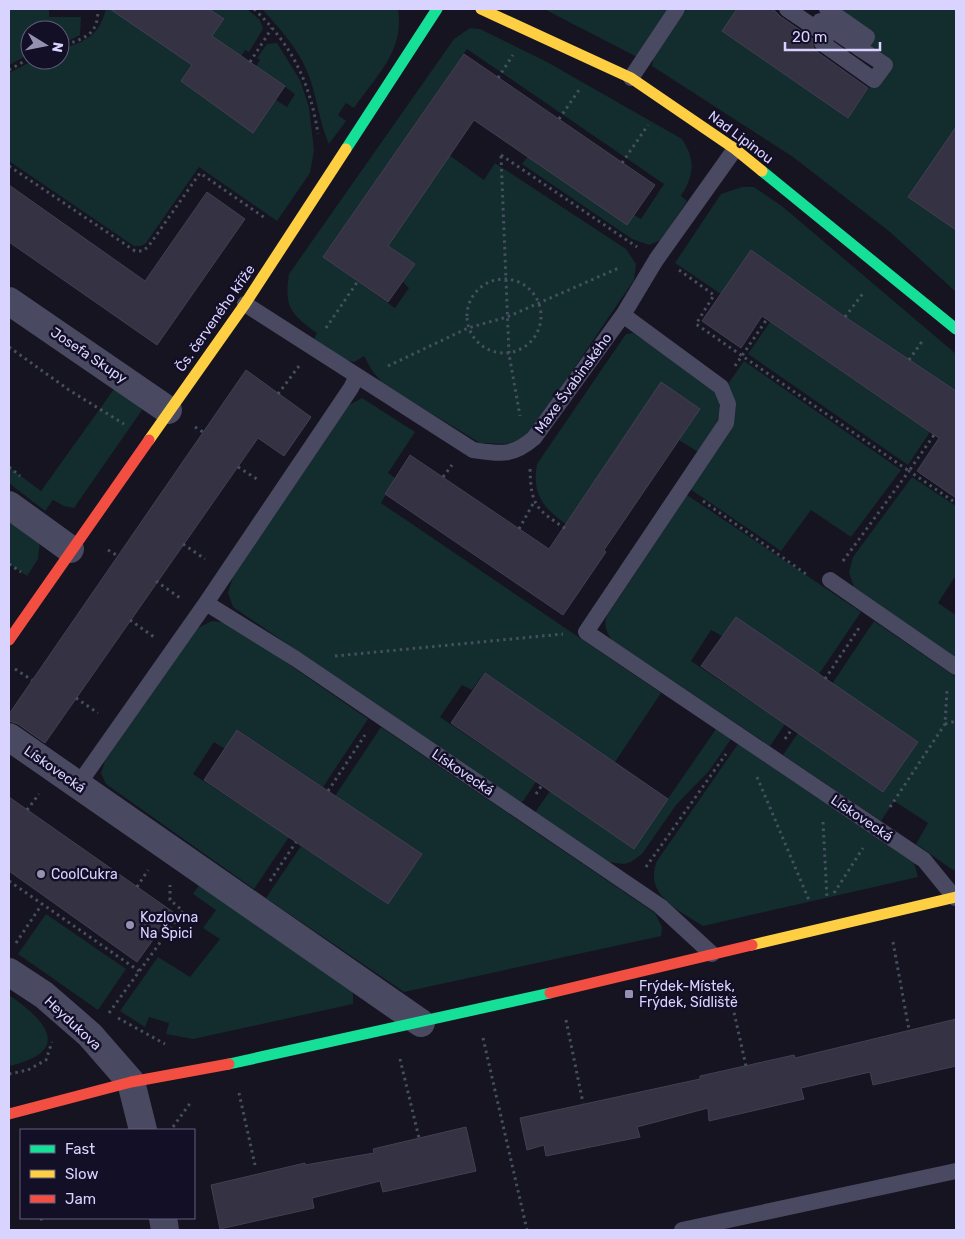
<svg xmlns="http://www.w3.org/2000/svg" width="965" height="1239" viewBox="0 0 965 1239" font-family="Rubik,sans-serif">
<style>
.green{fill:#132c2d}
.building{fill:#343243;stroke:#433f54}
.lines{fill:none;stroke-linecap:round;stroke-linejoin:round}
.path{stroke:#44505f;stroke-width:3;stroke-dasharray:2.5 4;stroke-linecap:butt}
.lane{stroke:#4a4962;stroke-width:16}
.street{stroke:#4a4962;stroke-width:28}
.fast{stroke:#16e098;stroke-width:11}
.slow{stroke:#ffcf43;stroke-width:11}
.jam{stroke:#f24e42;stroke-width:11}
.poi-dot{fill:#9591b1;stroke:#130f26;stroke-width:2}
.labels{text-anchor:middle;stroke-width:5;stroke-linejoin:round;paint-order:stroke}
.street-label{font-size:14px;fill:#d9d4ff;stroke:#130f26}
.poi-label{font-size:14px;fill:#d9d4ff;stroke:#130f26;text-anchor:start}
</style>
<rect width="100%" height="100%" fill="#161421"/>
<path class="green" d="M9,9h40v8h32l-1,18 -20,10v-15h-30v24l-21,11z
M106,9h17l-4,5 73,51 -10,16 71,51 23,-32 11,7 8,-13 -39,-28 4,-6 -3,-2 10,-14 10,-1 23,37 9,27 5,43 -4,23 -33,48 -78,-54 -53,76 -5,3h-7l-125,-85v-88l25,-13h26v-10c26,-10 38,-12 46,-41z
M209,9h38l13,11 3,9 -14,23 -4,-2 -4,7 -29,-21 12,-16z
M262,9h136c7,41 -21,66 -44,99l-8,-5 -8,12 8,6 -17,23c-11,-24 -12,-51 -23,-75 -9,-22 -28,-42 -44,-60z
M544,9h126l-33,48z
M687,9h50l-15,22 126,87 37,-53 -58,-56h129v125l-3,-2 -45,65 48,33v62l-66,-60 -97,-75 -141,-91 2,-10z
M470,28l10,1 67,33 135,77c14,21 12,37 -1,57l6,5 -26,39 -12,5 -17,-6 -110,-75 6,-8 113,63 23,-35 -197,-135 -144,208 72,51 14,-20 -6,-6 12,-18 -27,-18 61,-91 35,25 11,-17 131,86 10,15 -2,16 -102,150 -11,9 -13,5 -28,-1 -97,-59 -12,-15 -7,-13 -10,6 -8,-2 -32,-21 3,-6c-26,-19 -33,-25 -28,-59l165,-235z
M742,187h12l29,20 173,147v37l-111,-74 -94,-67 -30,44 -46,-31 46,-69z
M770,322l160,110 -22,33 -160,-111z
M633,333l78,52c19,29 3,42 -13,67l-19,-12 21,-31 -39,-26 -95,141c-24,-17 -34,-30 -29,-60l89,-130z
M744,361l157,109 -50,67 -40,-27 -30,41 -91,-62 42,-63 -4,-42z
M114,389l20,9 8,12 -68,98 -10,-2 -11,-6 -8,11 -36,-28v-16l32,24z
M362,398l53,34 -27,41 7,5 -14,25 280,190 -46,69 -131,-89 -12,17 -10,-5 -22,32 96,65 -15,22 -288,-197 -5,-14 5,-16 116,-172z
M912,477l44,29v69l-18,28 18,12v43l-102,-71 -5,-15 4,-15z
M687,495l174,117 -42,62 -83,-57 -14,19 -11,-6 -20,31 94,63 -15,22 -158,-106c-5,-7 -9,-15 -5,-24z
M9,515l31,26 -2,18 -11,17 -18,-12z
M212,621l17,2 139,96 -45,68 -85,-57 -13,19 -11,-7 -21,32 96,63 -35,52 -148,-105 -5,-11 4,-12 91,-132z
M874,621l82,56v192l-3,1 -37,-26 12,-21 -34,-22 -13,20 -98,-66 15,-22 85,58 -51,-107z
M381,727l274,186 7,14 -1,9 -257,56 -138,-94 35,-52 87,58 33,-50 -86,-58z
M716,729l15,10 -22,32 -33,34 -34,49 -11,8 -7,2 -16,-2 -74,-48 16,-23 84,57z
M738,744l176,119 4,14 -215,49c-24,-16 -60,-31 -46,-65z
M201,882l147,103 5,9v10l-160,35 -27,-5 3,-11 -20,-6 -4,10 -25,-16 38,-54 32,20 30,-38 -17,-11 13,-18 -23,-16z
M46,914l80,55 -28,41 -80,-56z
M9,995c38,26 64,56 0,71z"/>
<path class="building" d="M110,9h99l15,10 -12,17 73,50 -32,47 -72,-52 11,-16z
M737,9h36l8,8 32,22v8l3,4 52,37 -20,30 -126,-87z
M464,54l191,131 -28,40 -153,-105 -86,126 27,18 -27,38 -65,-45z
M956,127v103l-48,-33z
M9,185l136,96 62,-89 38,27 -88,126 -148,-103z
M751,250l94,67 111,74v107l-39,-27 22,-33 -177,-122 -21,32 -39,-27z
M246,370l65,47 -27,39 -26,-18 -213,305 -27,-19 -9,-3v-7z
M661,382l39,27 -96,141 2,2 -43,63 -178,-121 25,-39 139,94z
M736,617l182,125 -35,50 -182,-126z
M485,673l183,126 -34,50 -183,-126z
M237,730l185,124 -34,50 -184,-124z
M9,797l164,115 -36,50 -128,-91z
M956,1019v47l-83,19 -3,-13 -69,16 3,11 -95,22 -1,-13 -71,19 3,10 -94,19 -2,-11 -17,5 -7,-32 180,-39v-3l94,-21 1,3z
M466,1127l10,44 -93,21 -3,-11 -68,17 2,10 -94,21 -9,-44 94,-22v2l69,-12 -1,-4z"/>
<g class="lines">
<path class="path" d="M254,9c38,36 56,73 64,125
M60,47c23,-9 38,-10 38,-38
M250,62l22,-34
M9,70l21,-12
M498,78l15,-23
M559,119l22,-32
M501,155l136,92
M501,156l8,198 11,62
M622,163l26,-38
M9,166l126,85h7l6,-4 52,-74 65,45
M679,270l35,25 -18,29 213,147 25,-36
M467 316a37 37 0 1 1 74 0a37 37 0 1 1-74 0Z
M845,317l19,-25
M326,328l32,-47
M9,347l60,43 55,34
M909,360l14,-20
M388,366l80,-38 39,-11 114,-50
M735,366l32,-47
M278,394l21,-28
M195,427l8,5
M9,467l11,9
M238,467l22,14
M530,469c1,37 6,40 36,60
M443,477l9,-12
M703,501l103,73
M519,529l15,-27
M183,544l22,15
M108,550l10,6
M843,561l66,-90 47,32
M9,564l12,8
M156,581l24,17
M130,620l24,17
M335,656l228,-22
M15,669l17,11
M825,679l34,-51
M76,698l22,15
M945,724l11,-3
M785,739l7,-10
M757,777l52,123
M328,791l37,-56
M536,794l6,-9
M890,807l55,-83 2,-34
M27,810l12,-16
M823,822l4,76
M646,867l80,-113
M9,881l130,90
M270,881l26,-39
M137,887l11,-17
M834,893l29,-45
M893,942l16,88
M16,943l26,-39
M727,981l19,85
M109,1013l74,-102 -13,-11v-15
M118,1018l47,26
M566,1020l17,83
M483,1038l44,192
M400,1059l19,79
M9,1074l19,-4 18,-10 6,-18
M239,1093l16,72
M173,1127l18,-25
M41,1218l1,4"/>
<path class="lane" d="M787,9l40,27 -5,7 52,37 11,-15 -26,-17 8,-11 -40,-28
M820,21l39,27
M631,78l46,-69
M245,304l228,146c27,4 39,7 61,-12l89,-123 33,-55 79,-111
M623,315l98,72 7,17 -2,19 -140,209 338,228 31,38
M830,580l126,87
M206,603l90,56 364,247 52,48
M78,785l128,-182 145,-215 6,-12
M682,1230l274,-59"/>
<path class="street" d="M9,301l159,109
M9,505l61,44
M9,737l412,286
M9,972l35,23 46,40 41,47 12,48
M163,1218l2,12"/>
<path class="fast" d="M346,149l91,-140
M762,171l194,158
M229,1064l321,-71"/>
<path class="slow" d="M481,9l150,69 104,71 27,22
M149,440l96,-136 101,-155
M752,945l204,-48"/>
<path class="jam" d="M9,640l140,-200
M550,993l202,-48
M9,1114l122,-32 98,-18"/>
</g>
<g class="poi-dot">
<circle cx="41" cy="874" r="5"/>
<circle cx="130" cy="925" r="5"/>
<rect x="624" y="989" width="10" height="10" rx="2.5"/>
</g>
<g class="labels">
<g class="street-label">
<text transform="translate(741 137) rotate(37)" y="5">Nad Lipinou</text>
<text transform="translate(215 318) rotate(-55)" y="5">Čs. červeného kříže</text>
<text transform="translate(89 355) rotate(34)" y="5">Josefa Skupy</text>
<text transform="translate(573 383) rotate(-54)" y="5">Maxe Švabinského</text>
<text transform="translate(55 769) rotate(35)" y="5">Lískovecká</text>
<text transform="translate(463 772) rotate(34)" y="5">Lískovecká</text>
<text transform="translate(862 818) rotate(34)" y="5">Lískovecká</text>
<text transform="translate(73 1023) rotate(43)" y="5">Heydukova</text>
</g>
<g class="poi-label">
<text x="51" y="879">CoolCukra</text>
<text x="140" y="922">Kozlovna<tspan x="140" dy="16">Na Špici</tspan></text>
<text x="639" y="991">Frýdek-Místek,<tspan x="639" dy="16">Frýdek, Sídliště</tspan></text>
</g>
</g>
<rect width="965" height="1239" fill="none" stroke="#d9d4ff" stroke-width="20"/>
<rect x="20" y="1129" width="175" height="90" fill="#130f26" stroke="#625e7d"/>
<rect x="30" y="1145" width="25" height="8" fill="#16e098" stroke="#625e7d"/>
<text x="65" y="1154" font-size="15" fill="#d9d4ff">Fast</text>
<rect x="30" y="1170" width="25" height="8" fill="#ffcf43" stroke="#625e7d"/>
<text x="65" y="1179" font-size="15" fill="#d9d4ff">Slow</text>
<rect x="30" y="1195" width="25" height="8" fill="#f24e42" stroke="#625e7d"/>
<text x="65" y="1204" font-size="15" fill="#d9d4ff">Jam</text>
<g transform="translate(45 45) rotate(100)"><circle r="24" fill="#130f26" stroke="#625e7d"/>
<path d="M0-4L9 19L0 12L-9 19Z" fill="#9591b1"/>
<text y="-8" font-size="14" font-weight="bold" text-anchor="middle" fill="#d9d4ff">N</text>
</g>
<path d="M785 42v8h95v-8" fill="none" stroke="#d9d4ff" stroke-width="2.5"/>
<text x="792" y="42" font-size="15" fill="#d9d4ff" stroke="#130f26" stroke-width="4" paint-order="stroke">20 m</text>
</svg>
